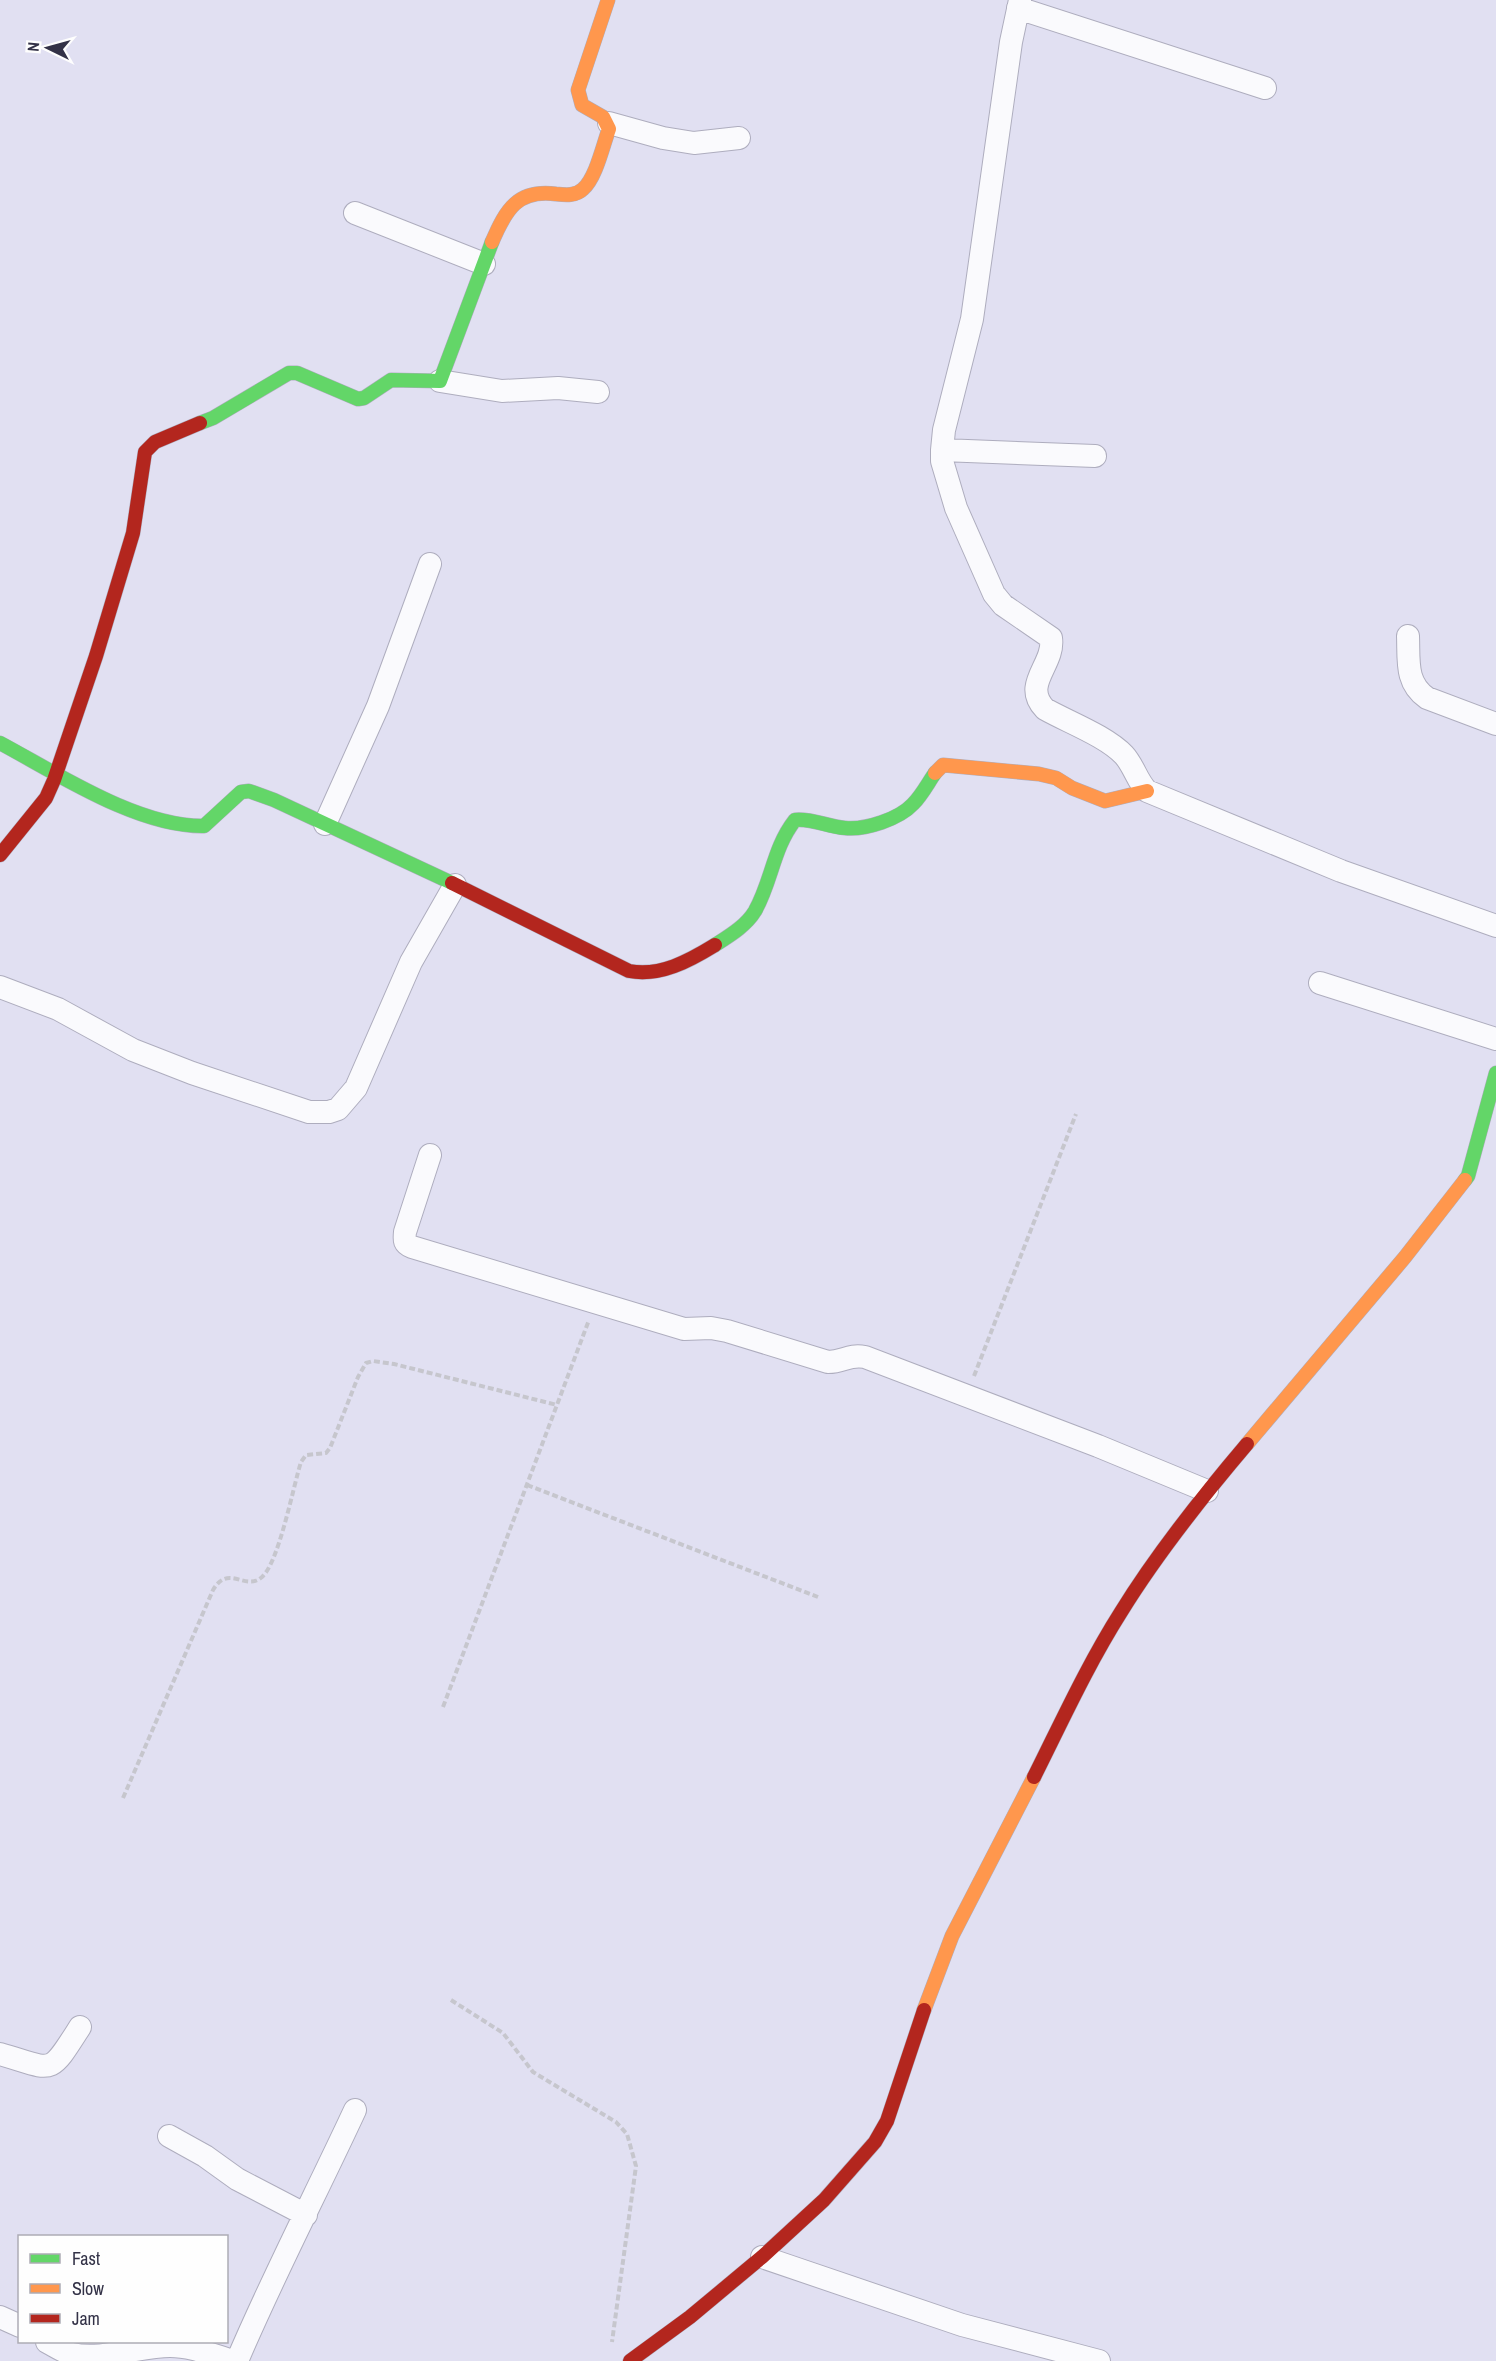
<svg xmlns="http://www.w3.org/2000/svg" width="1496" height="2361" viewBox="0 0 1496 2361" font-family="'Archivo Narrow',sans-serif">
<style>
.lines{fill:none;stroke-linecap:round;stroke-linejoin:round}
.street-casing{stroke:#aeadbe;stroke-width:24}
.fast-casing{stroke:#aeadbe;stroke-width:15}
.slow-casing{stroke:#aeadbe;stroke-width:15}
.jam-casing{stroke:#aeadbe;stroke-width:15}
.path{stroke:#c6c6cd;stroke-width:4;stroke-dasharray:6 3;stroke-linecap:butt}
.street{stroke:#fafafd;stroke-width:22}
.fast{stroke:#63d668;stroke-width:14}
.slow{stroke:#ff974d;stroke-width:14}
.jam{stroke:#b3261e;stroke-width:14}
</style>
<rect width="100%" height="100%" fill="#e1e0f2"/>
<g class="lines">
<defs>
<path id="street" d="M1020,0l-9,42 -39,277 -28,111 -2,20v11l14,47 38,86 9,11 48,33c4,27 -30,46 -6,71 23,13 61,27 79,46 10,11 13,26 23,36l194,80 155,55
M1018,8l247,80
M609,123l54,15 31,5 45,-5
M355,213l129,51
M440,381l62,10 56,-3 40,4
M942,450l153,6
M1408,636c1,24 -3,47 19,62l69,26
M325,824l53,-118 52,-142
M1320,983l176,56
M0,987l58,22 75,41 59,23 117,39h20l9,-3 18,-21 55,-126 44,-77
M430,1155l-25,77c-1,9 -1,12 7,15l272,82 27,-1 16,3 101,31c16,0 20,-8 37,-5l233,89 109,45
M0,2054c55,16 48,23 80,-27
M169,2136l36,20 32,23 69,36
M762,2257l200,68 137,36
M0,2317l20,9
M47,2342c8,4 16,10 25,12 29,7 67,-8 98,-8 22,0 42,9 63,15
M237,2361c36,-85 79,-167 118,-251"/>
<path id="fast" d="M200,423l13,-5 76,-45h8l61,26 6,-1 27,-18 49,1 52,-139
M0,743c58,31 138,84 204,83l37,-34 8,-1 25,9 178,83
M715,945c14,-9 31,-19 40,-34 17,-30 18,-63 40,-91 17,-2 33,7 50,8 21,2 54,-9 68,-24 9,-9 15,-21 22,-31
M1465,1180l3,-4 28,-103"/>
<path id="slow" d="M492,242c14,-33 26,-53 64,-48 10,1 20,2 27,-5 13,-11 20,-44 26,-60l-6,-12 -21,-12 -4,-15 30,-90
M935,773l8,-8 96,9 17,4 16,10 33,13 42,-10
M1247,1444l158,-187 60,-77
M924,2010l28,-74 82,-159"/>
<path id="jam" d="M0,855l46,-57 8,-18 42,-124 37,-123 12,-81 10,-10 45,-19
M452,883l177,88c31,6 60,-10 86,-26
M1034,1777c28,-56 54,-113 87,-165 37,-60 81,-115 126,-168
M630,2361l60,-44 72,-60 62,-57 51,-58 12,-21 37,-111"/>
</defs>
<use href="#street" class="street-casing"/>
<use href="#fast" class="fast-casing"/>
<use href="#slow" class="slow-casing"/>
<use href="#jam" class="jam-casing"/>
<path class="path" d="M974,1376l102,-262
M527,1485l291,112
M443,1707l146,-387
M123,1798l90,-208c16,-27 32,2 49,-13 17,-15 31,-90 39,-115l5,-7 20,-2 4,-5 28,-71 8,-14 7,-2 21,3 163,41
M451,2000l52,33 30,39 83,50 11,12 9,32 -24,176"/>
<use href="#street" class="street"/>
<use href="#fast" class="fast"/>
<use href="#slow" class="slow"/>
<use href="#jam" class="jam"/>
</g>
<rect x="18" y="2235" width="210" height="108" fill="#fefefe" stroke="#adacb5" stroke-width="1.5"/>
<rect x="30" y="2254" width="30" height="9" fill="#63d668" stroke="#adacb5" stroke-width="1.5"/>
<text x="72" y="2265" font-size="18" fill="#333247">Fast</text>
<rect x="30" y="2284" width="30" height="9" fill="#ff974d" stroke="#adacb5" stroke-width="1.5"/>
<text x="72" y="2295" font-size="18" fill="#333247">Slow</text>
<rect x="30" y="2314" width="30" height="9" fill="#b3261e" stroke="#adacb5" stroke-width="1.5"/>
<text x="72" y="2325" font-size="18" fill="#333247">Jam</text>
<g transform="translate(48 48) rotate(275)" stroke="#fefefe" stroke-width="4.5" paint-order="stroke">
<path d="M0-4.5L10 22L0 15L-10 22Z" fill="#333247"/>
<text y="-9" font-size="16" font-weight="bold" text-anchor="middle" fill="#333247">N</text>
</g>
</svg>
